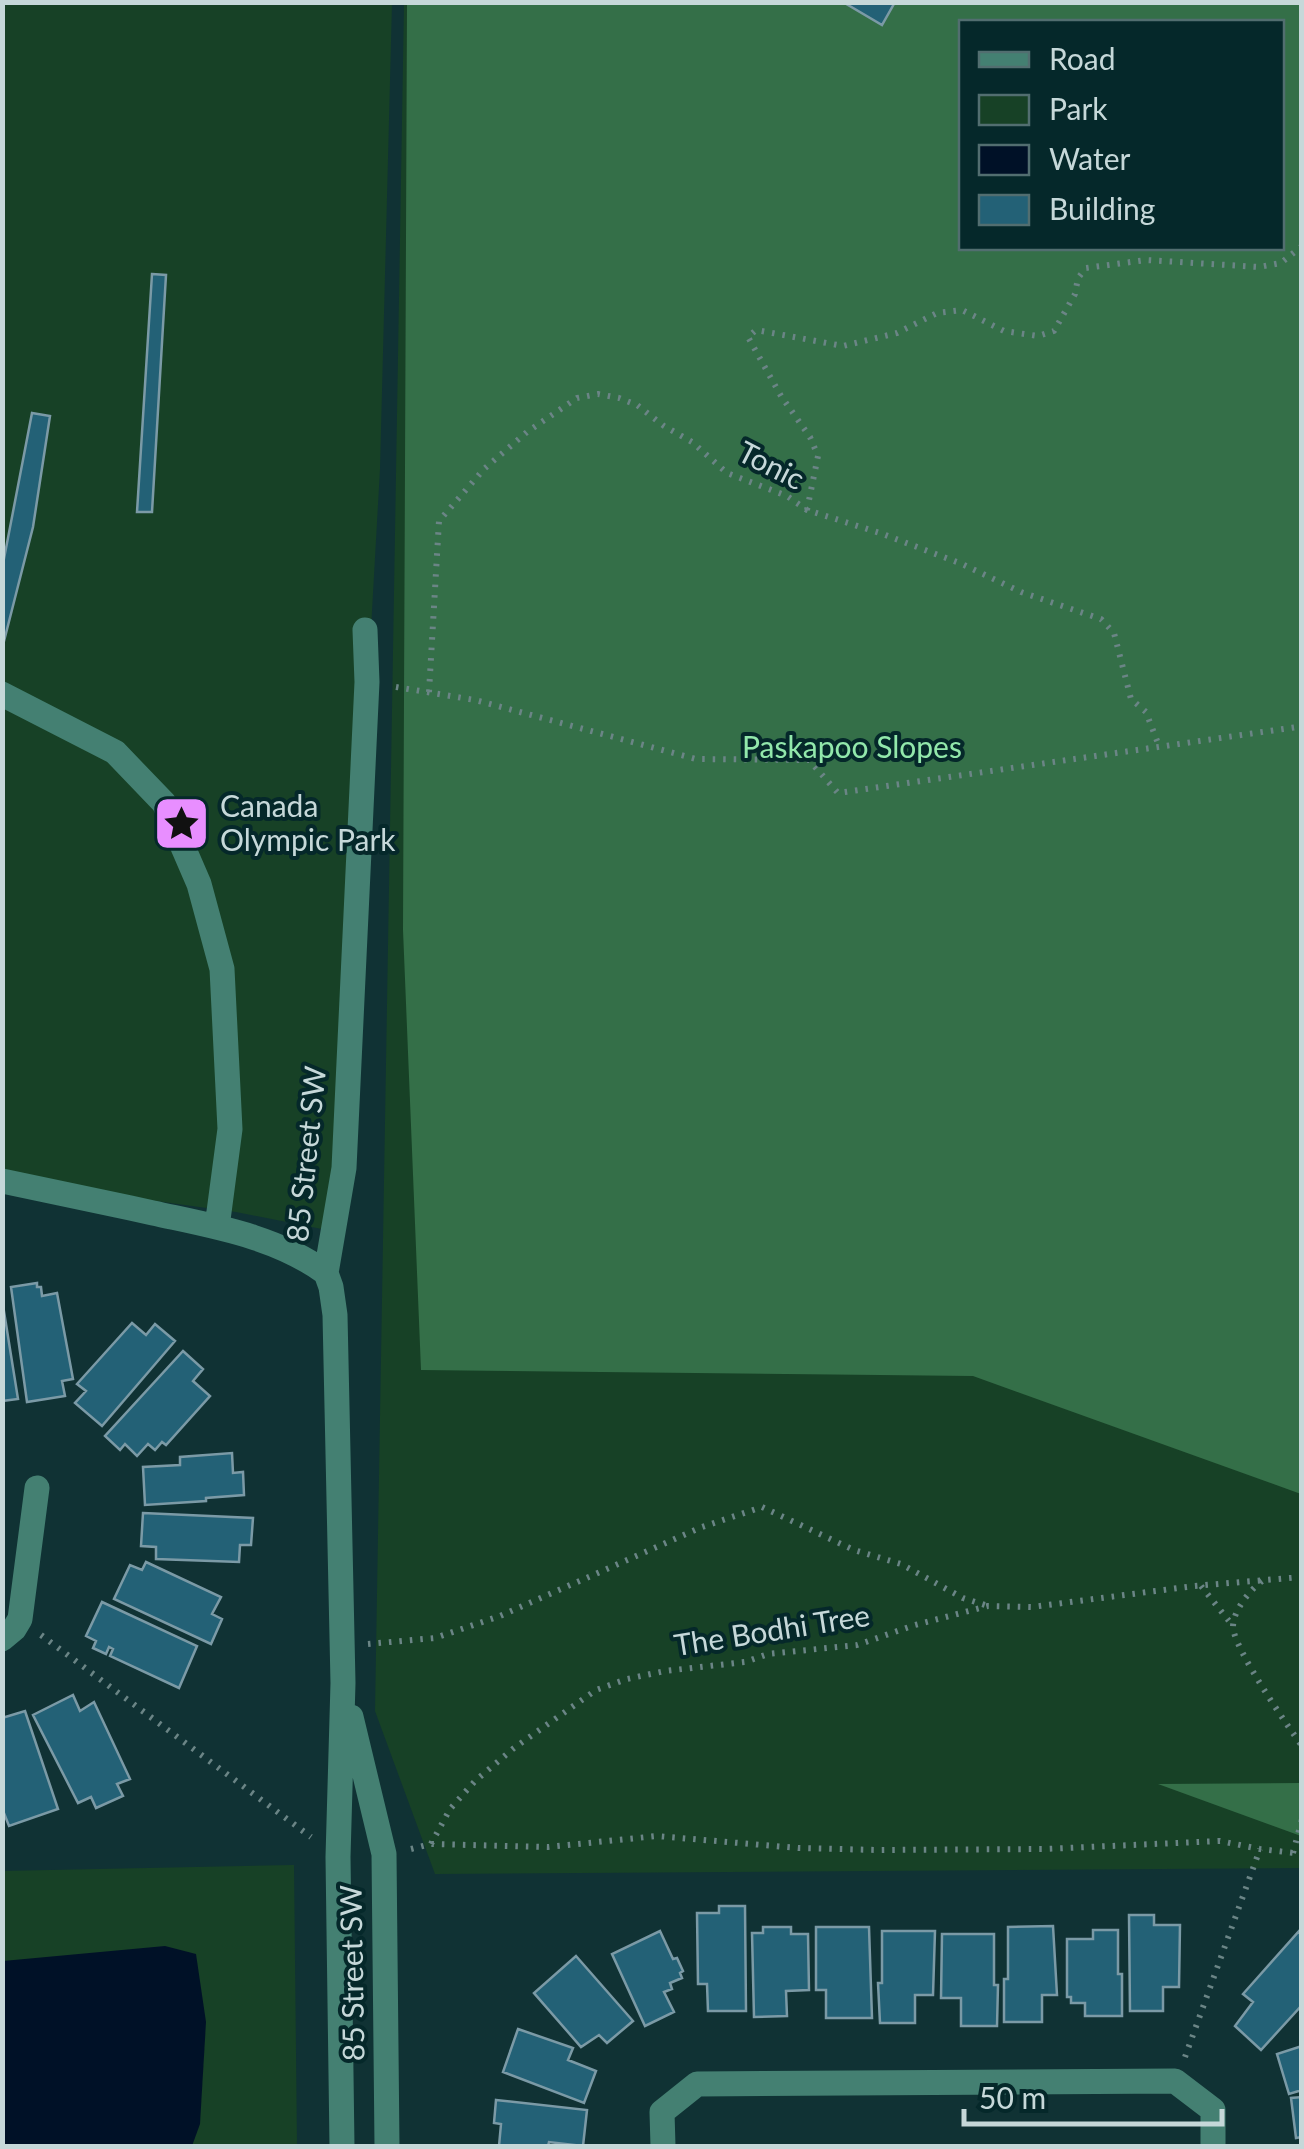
<svg xmlns="http://www.w3.org/2000/svg" width="1304" height="2149" viewBox="0 0 1304 2149" font-family="Lato,sans-serif">
<style>
.green{fill:#174126;fill-rule:evenodd}
.forest{fill:#346f48;fill-rule:evenodd}
.water{fill:#001127}
.building{fill:#236176;stroke:#7b9aa6;stroke-width:2.5}
.lines{fill:none;stroke-linecap:round;stroke-linejoin:round}
.path{stroke:#6b8586;stroke-width:6;stroke-dasharray:2.5 8;stroke-linecap:butt}
.minor{stroke:#448072;stroke-width:25}
.labels{text-anchor:middle;stroke-width:8;stroke-linejoin:round;paint-order:stroke}
.street-label{font-size:30px;fill:#c6d8d9;stroke:#05282a}
.park-label{font-size:30px;fill:#92e8ab;stroke:#05282a}
.poi-label{font-size:30px;fill:#c6d8d9;stroke:#05282a;text-anchor:start}
</style>
<rect width="100%" height="100%" fill="#103234"/>
<path class="green" d="M3,3h389l-12,466 -43,763 -101,-20 -233,-32z
M404,3h897v1865l-866,6 -60,-163zM962,22h320v226h-320z
M294,1865l3,281h-294l-1,-275z"/>
<path class="forest" d="M407,3h894v1491l-328,-118 -552,-6 -18,-440zM962,22h320v226h-320z
M1301,1783v53l-143,-52z"/>
<path class="water" d="M165,1946l31,8 10,68 -6,102 -8,22h-189v-185z"/>
<path class="building" d="M843,2h52l-13,23z
M152,274l14,1 -14,237h-15z
M32,413l18,3 -17,111 -31,122v-80z
M37,1283v4h4l1,9 15,-3 16,86 -11,2 3,15 -38,6 -16,-115z
M2,1299l16,100 -16,2z
M132,1323l14,12 9,-11 20,17 -73,85 -27,-23 11,-12 -9,-7z
M183,1351l20,18 -10,12 17,15 -44,49 -4,-3 -7,8 -7,-6 -11,12 -12,-12 -5,6 -15,-14z
M232,1453l1,20 10,-1 1,23 -38,3v3l-61,4 -2,-38 37,-2v-8z
M143,1513l110,5 -2,27h-11l-1,17 -83,-3v-12l-15,-1z
M146,1562l75,35 -9,17 10,5 -11,25 -97,-45 16,-34 12,5z
M102,1602l95,44 -18,42 -69,-32 3,-7 -4,-2 -3,7 -13,-6 3,-7 -10,-5z
M73,1695l7,16 14,-9 36,77 -13,5 6,12 -27,12 -5,-11 -13,6 -45,-88z
M25,1711l33,98 -49,17 -7,-18v-90z
M719,1906h26l1,105h-38l-1,-27h-9l-1,-71h22z
M1129,1915h25v10h26l-1,62h-16v24h-33z
M1053,1926l4,69h-15v27h-38v-43h4v-52z
M763,1927h28v7h17l1,56 -23,1 1,25 -33,1 -2,-84h11z
M816,1927h53l3,91h-46v-28h-10z
M1093,1930h25v44h4v42h-37v-13h-14v-6h-4v-58h26z
M1300,1930l2,75 -41,45 -26,-24 18,-24 -10,-8z
M660,1931l13,28 4,-1 6,13 -3,2 2,5 -12,5 2,6 -8,3 10,20 -29,14 -33,-72z
M882,1931h53l-2,64h-18v28h-35l-2,-40h4z
M942,1934h52v51h4l-1,41h-36v-28h-20z
M576,1956l57,65 -26,22 -8,-8 -18,12 -47,-54z
M518,2029l55,19 -5,12 28,11 -12,32 -81,-31z
M1302,2046v44l-13,4 -12,-40z
M1302,2097v40l-6,1 -5,-40z
M496,2100l91,10 -4,36 -34,-4 -1,4h-49l2,-22 -7,-1z"/>
<g class="lines">
<path class="path" d="M807,510l11,-54 -8,-19 -29,-41 -33,-59 8,-7 87,16 54,-13 40,-20 25,-3 42,21 34,5 16,-5 21,-37 3,-16 8,-10 60,-8 113,7 22,-4 21,-17
M396,687l79,13 221,59 113,1 29,33 459,-66 5,2
M429,692l10,-171 45,-52 43,-37 50,-34 21,-4 21,4 18,7 27,21 28,16 35,31 60,23 20,14 73,23 82,31 59,28 80,27 13,14 17,66 15,13 13,34
M1262,1581c-13,10 -29,30 -29,46 1,22 54,98 69,119
M1201,1586l32,40
M41,1635l270,202
M368,1644l67,-6 65,-22 202,-89 60,-20 92,43 47,14 62,34 25,8
M431,1844l19,-35 25,-28 39,-33 82,-58 31,-11 38,-8 80,-9 23,-8 89,-9 58,-20 73,-19 44,1 162,-21 108,-9
M411,1849l20,-5 117,3 109,-11 141,12 79,2 167,-1 176,-8 40,8 42,5
M1293,1853l9,-34
M1185,2057l75,-208"/>
<path class="minor" d="M2,694l113,58 49,51 35,81 23,85 8,160 -13,98
M2,1181c51,11 101,21 151,32 59,13 123,23 173,60
M2,1639l12,-10 6,-10 17,-131
M351,1717l33,137 3,292
M342,2146l-4,-289 5,-174 -8,-368 -4,-28 -5,-14 18,-105 23,-486 -2,-52
M663,2146l-1,-34 35,-28 478,-3 38,29v36"/>
</g>
<defs>
<symbol id="sight-square" viewBox="-11 -11 22 22"><rect x="-9" y="-9" width="18" height="18" rx="4" fill="#e88eff" stroke="#05282a"/><path d="M0-6L1.8-2.2L6-1.7L2.9 1.2L3.7 5.4L0 3.3L-3.7 5.4L-2.9 1.2L-6-1.7L-1.8-2.2Z" fill="#111"/></symbol>
</defs>
<g fill-rule="evenodd">
<use href="#sight-square" x="150" y="792" width="63" height="63"/>
</g>
<g class="labels">
<g class="street-label">
<text transform="translate(771 466) rotate(27)" y="10">Tonic</text>
<text transform="translate(307 1154) rotate(-84)" y="10">85 Street SW</text>
<text transform="translate(772 1631) rotate(-9)" y="10">The Bodhi Tree</text>
<text transform="translate(353 1973) rotate(-91)" y="10">85 Street SW</text>
</g>
<g class="park-label">
<text x="852" y="758">Paskapoo Slopes</text>
</g>
<g class="poi-label">
<text x="220" y="817">Canada<tspan x="220" dy="34">Olympic Park</tspan></text>
</g>
</g>
<rect width="1304" height="2149" fill="none" stroke="#c6d8d9" stroke-width="10"/>
<rect x="959" y="20" width="325" height="230" fill="#05282a" stroke="#526e70" stroke-width="2.5"/>
<rect x="979" y="52" width="50" height="15" fill="#448072" stroke="#526e70" stroke-width="2.5"/>
<text x="1049" y="70" font-size="30" fill="#c6d8d9">Road</text>
<rect x="979" y="95" width="50" height="30" fill="#174126" stroke="#526e70" stroke-width="2.5"/>
<text x="1049" y="120" font-size="30" fill="#c6d8d9">Park</text>
<rect x="979" y="145" width="50" height="30" fill="#001127" stroke="#526e70" stroke-width="2.5"/>
<text x="1049" y="170" font-size="30" fill="#c6d8d9">Water</text>
<rect x="979" y="195" width="50" height="30" fill="#236176" stroke="#526e70" stroke-width="2.5"/>
<text x="1049" y="220" font-size="30" fill="#c6d8d9">Building</text>
<path d="M964 2109v15h258v-15" fill="none" stroke="#c6d8d9" stroke-width="5"/>
<text x="979" y="2109" font-size="30" fill="#c6d8d9" stroke="#05282a" stroke-width="8" paint-order="stroke">50 m</text>
</svg>
